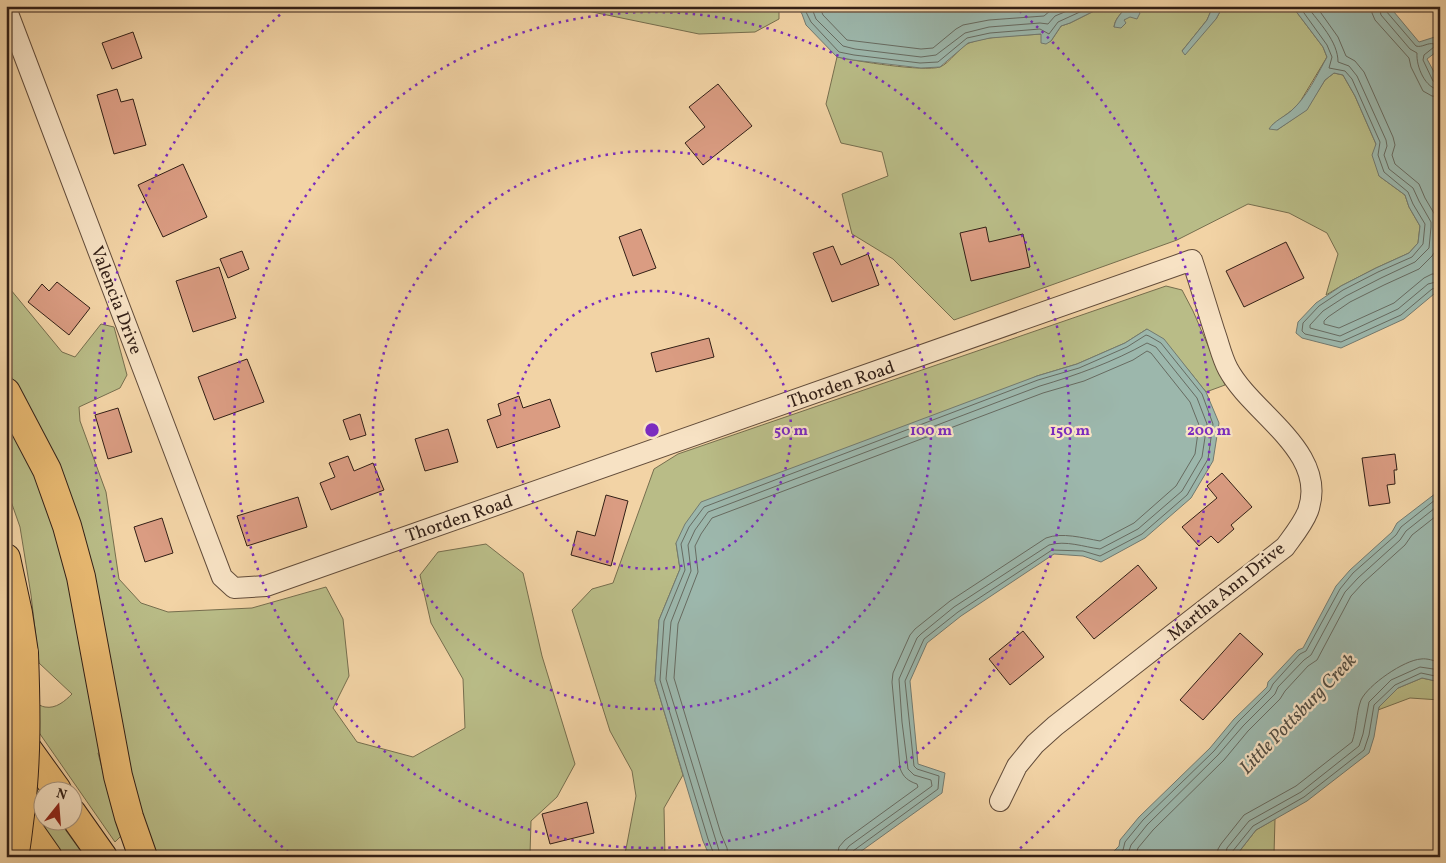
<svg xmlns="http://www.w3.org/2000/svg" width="1446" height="863" viewBox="0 0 1446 863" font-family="Vollkorn,serif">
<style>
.green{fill:#b9bc87;stroke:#766e4e}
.water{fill:#9cb7ac;stroke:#727a70}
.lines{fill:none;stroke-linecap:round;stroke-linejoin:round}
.shore{stroke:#676b61;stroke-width:1}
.building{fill:#da9c82;stroke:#321f16}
.minor-casing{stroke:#624c3a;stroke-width:22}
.highway-casing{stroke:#321f16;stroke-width:30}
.minor{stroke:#f7e2c4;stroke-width:20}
.highway{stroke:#e9ba72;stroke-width:28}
.highway-bridge-casing{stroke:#321f16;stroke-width:30;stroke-linecap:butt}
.highway-bridge{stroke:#e9ba72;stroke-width:28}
.ring{fill:none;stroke:#7b2cbf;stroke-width:2.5;stroke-dasharray:2.5 5}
.labels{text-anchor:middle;stroke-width:4.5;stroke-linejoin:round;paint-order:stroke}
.street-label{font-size:18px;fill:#321f16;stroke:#f7e2c4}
.water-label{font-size:19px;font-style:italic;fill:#524d43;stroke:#f7e2c4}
.centre{fill:#7b2cbf;stroke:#f7e2c4;stroke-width:2.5}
.ring-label{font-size:15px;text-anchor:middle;font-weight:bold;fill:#7b2cbf;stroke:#f7e2c4;stroke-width:4.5;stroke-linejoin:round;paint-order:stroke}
</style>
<rect width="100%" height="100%" fill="#f2d3a5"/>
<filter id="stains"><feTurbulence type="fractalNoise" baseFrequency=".004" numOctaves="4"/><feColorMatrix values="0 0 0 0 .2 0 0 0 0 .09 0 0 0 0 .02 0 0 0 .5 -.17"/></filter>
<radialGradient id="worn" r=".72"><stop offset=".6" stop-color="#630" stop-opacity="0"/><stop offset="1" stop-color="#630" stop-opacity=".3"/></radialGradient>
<path class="green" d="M574,6h205v13l-24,13 -56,2 -121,-25z
M1104,6h21c-3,9 -10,11 -11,21 8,-6 16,-10 22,-18l-1,-3h78l-6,14 -25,31 34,-32 7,-13h16l-2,4 4,-4h51l31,41 4,10 -27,45 -9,9 -19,14 5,5 29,-20 19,-30 9,-7 9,2 12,21 21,48 3,32 26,19 4,12 11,19 -2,17 -9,10 -33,15 -35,18 -15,9 12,-41 -11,-21 -38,-20 -41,-9 -71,36 -223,80 -61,-61 -41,-25 -10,-40 46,-18 -6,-24 -41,-9 -15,-39 11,-47c19,4 86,15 103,10 10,-4 19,-20 29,-24 22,-8 49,-7 72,-9l10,7 10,-15 9,-3z
M6,284l56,68 13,5 26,-33 13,3 13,48 -7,13 -41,19 1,14 26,71 13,87 22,24 27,9 84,-4 74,-21 17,32 6,57 -16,32 24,34 56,15 52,-29 -2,-49 -32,-56 -11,-48 18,-23 48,-8 37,29 19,83 33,108 -18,33 -26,24 -1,33 2,3h-374l-16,-44 -105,-390 -31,-56z
M1166,286l16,4 11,21 32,74 -19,7 -20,-25 -39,-38 -22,14 -48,21 -40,12 -361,167 4,26 -21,51 -4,61 28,94 -19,33 1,49h-42l3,-8 10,-53 -4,-25 -22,-40 -38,-121 20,-21 21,-6 41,-114 24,-15z
M6,407l62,147 36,197 -6,2 11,42 12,41 -6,6 -109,-157v-21c8,12 25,41 39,43 11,2 20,-6 27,-13l-33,-31 -8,-68 -11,-68 -14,-40z
M1422,678l18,4v18l-30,-2 -32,12 1,-3 19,-19z
M6,745l36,52v23l17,1 26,36h-21l-58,-84z
M1275,819l-1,35 -3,3h-36l21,-27z"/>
<path class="water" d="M797,6h307l-34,17 -9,3 -10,15 -5,3 -5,-1v-9l-51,4 -22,5 -28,24 -19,1 -68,-8 -16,-3 -31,-32 -4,-11z
M1125,6h10l1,3 4,4 -3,6 -7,-2 -6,3 2,3 -5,5 -7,-1c2,-11 8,-12 11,-21z
M1213,6h10l-7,13 -31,36 -3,-4 25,-31z
M1292,6h97l30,36 19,-6 2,3v10l-13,10 13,24v209l-6,2 -30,25 -63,29 -39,-10 -6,-5 2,-11 18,-19 25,-17 35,-18 33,-15 9,-10 2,-17 -11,-19 -4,-12 -26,-19 -7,-21 4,-11 -21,-48 -12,-21 -9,-2 -9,7 -18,30 -30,20 -8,-1c5,-8 15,-12 22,-18 16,-14 26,-36 36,-54l-4,-10z
M1147,329l17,10 42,53 13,31 -6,38 -22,37 -46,40 -44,24 -18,-6 -29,-2 -93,62 -34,27 -17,38 8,83 27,9 -3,20 -89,64h-143l-7,-16 -48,-160 4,-61 21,-51 -4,-26 9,-19 16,-22 336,-126 40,-12 48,-21z
M1440,490v141l-3,4 3,3v44l-18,-4 -24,10 -19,19 -5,30 -5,16 -62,48 -51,29 -21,27h-127l11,-11 1,-6 19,-23 71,-69 24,-29 33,-32 1,-5 30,-32 5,-2 33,-62 14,-16 42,-38 5,-9z"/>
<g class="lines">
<path class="shore" d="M803,6l8,16 28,30 15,3 66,8 18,-1 29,-24 23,-5 50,-4 9,5 9,-12 35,-16
M811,6l5,13 27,27 12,3 66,8 15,-2 29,-22 24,-6 51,-4 8,1 7,-8 24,-10
M819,6l4,9 24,25 74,9 12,-1 23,-19 7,-4 26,-5 55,-4 7,-6 10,-4
M1299,6l28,39 5,12 -3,11 16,3 7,8 28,63 -2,13 6,17 24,20 5,12 12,20 -2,20 -11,13 -34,15 -35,18 -24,16 -16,17 -1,8 3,3 36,8 60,-27 31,-26 8,-2
M1307,6c12,17 31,35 31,56l11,4 8,10 29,64 1,6 -3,9 5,14 24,19 6,13 12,21v5l-2,21 -14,14 -34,16 -35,18 -23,15 -13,14v3l30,8 58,-27 30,-25 12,-3
M1316,6l22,31 8,19 9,5 9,11 29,65 2,8 -3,10 3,9 24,20 6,14 13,22 1,7 -3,23 -4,6 -13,13 -35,16 -34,17 -22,15 -4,4v3l15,4 55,-25 30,-25 8,-4h8
M1371,6l1,7 3,7 34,38 2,9 12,24 9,5 8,1
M1379,6l2,9 29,34 7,4c-1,13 8,36 23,37
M1385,6l1,5 30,35c6,2 12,-4 18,-2v3l-10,8 -1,5 10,21 7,3
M715,857l-7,-18 -48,-159 4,-59 21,-51 -4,-26 8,-17 15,-20 334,-127 41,-12 48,-21 19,-12 3,1 12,7 41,51 11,30 -5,35 -21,36 -45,39 -42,22 -17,-5 -31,-1 -94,62 -34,27 -19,42 9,85 3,3 22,7 -1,13 -85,62 -2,6
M721,857l-55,-178 5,-57 20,-51 -3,-26 7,-15 13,-18 332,-126c37,-11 73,-24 107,-43l9,4 41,51 10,26 -5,33 -20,34 -44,38 -38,20c-16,-2 -34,-9 -51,-4l-95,62 -33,27 -4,4 -18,41 3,43 6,47 6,6 17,5 1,6 -83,60 -3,4 -1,7
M728,857l-1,-9 -6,-14 -47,-156 4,-54 20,-52 -3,-26 6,-12 11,-16 331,-125 41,-12 49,-21 14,-9 4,2 39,49 9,23 -4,29 -19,32 -42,37 -34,18c-17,-3 -38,-9 -54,-3l-96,63 -35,28 -5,6 -17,38 -1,9 8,86c3,9 8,13 17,16l1,3 -73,53 -6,7 -2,10
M1115,857l8,-7 2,-8 18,-22 71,-69 24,-29 32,-32 3,-6 27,-30 6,-3 34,-62 13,-16 43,-38 5,-8 39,-31
M1124,857l5,-6 2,-6 16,-20 71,-70 25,-29 32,-32 3,-7 26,-27 7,-5 34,-63 13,-14 42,-38 6,-9 34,-27
M1135,857l3,-9 15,-18 71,-70 24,-29 32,-32 5,-8 23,-25 9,-6 34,-64 12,-13 42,-38 7,-10 28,-22
M1217,857l1,-8 3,-5 23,-29 52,-29 56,-44c5,-14 4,-29 9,-42 7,-15 43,-40 60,-41 6,-1 13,2 19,3
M1225,857l2,-9 22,-27 52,-29 58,-46 4,-12 6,-32 22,-22 29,-13 20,3
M1231,857l1,-5 21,-26 51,-29 60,-47 5,-15 5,-30 21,-20 26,-12 19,4"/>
</g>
<path class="building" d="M133,32l9,26 -30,11 -10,-26z
M718,84l34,42 -49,39 -18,-22 20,-16 -16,-20z
M117,89l4,13 12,-3 13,46 -32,9 -17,-59z
M183,164l24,53 -44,20 -25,-52z
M986,227l3,15 34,-8 7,33 -59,14 -11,-48z
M641,229l15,39 -23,8 -14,-39z
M1286,242l18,36 -60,29 -18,-36z
M833,246l8,19 27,-11 11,31 -47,17 -19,-49z
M242,251l7,18 -21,9 -8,-19z
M219,267l17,51 -43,14 -17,-51z
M57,282l33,26 -21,27 -41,-33 14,-18 7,7z
M709,338l5,19 -58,15 -5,-19z
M247,359l17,43 -50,18 -16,-43z
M519,396l4,12 27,-9 10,28 -63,21 -10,-28 14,-5 -3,-11z
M118,408l14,44 -24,7 -13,-44z
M360,414l6,21 -16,5 -7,-20z
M448,429l10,33 -33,9 -10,-32z
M1395,454l2,16h-3l1,14 -8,1 3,18 -21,3 -7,-48z
M348,456l6,15 19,-8 11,27 -53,20 -11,-27 15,-6 -6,-14z
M1222,473l30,34 -21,18 3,4 -16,14 -7,-7 -12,10 -17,-19 35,-29 -10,-12z
M606,495l22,6 -17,65 -40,-11 6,-24 18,5z
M298,497l9,30 -60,19 -10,-30z
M162,518l11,35 -28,9 -11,-35z
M1138,565l19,23 -63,51 -18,-22z
M1023,631l21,26 -34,28 -21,-26z
M1240,633l23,21 -60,66 -23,-20z
M587,802l7,31 -44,11 -8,-30z"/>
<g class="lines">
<defs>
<path id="minor" d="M6,8l216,569 12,11 32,-2 926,-326c8,24 15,48 23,73 4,11 7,25 13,36 24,45 101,83 80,142 -5,13 -15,25 -23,36l-230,179 -20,18 -18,22 -17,35"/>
<path id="highway" d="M6,392l41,78 20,56 14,51 37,199 11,41 14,40
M6,558l12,55 6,40
M6,719l51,71
M6,797l42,60
M72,813l31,44"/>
</defs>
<use href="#minor" class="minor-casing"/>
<use href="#highway" class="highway-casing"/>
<use href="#minor" class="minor"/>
<use href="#highway" class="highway"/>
<defs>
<path id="highway-bridge" d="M14,857c3,-14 4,-28 6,-42 7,-55 6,-108 4,-162"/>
</defs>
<use href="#highway-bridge" class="highway-bridge-casing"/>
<use href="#highway-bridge" class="highway-bridge"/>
</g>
<g class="ring">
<circle cx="652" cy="430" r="139"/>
<circle cx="652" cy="430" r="279"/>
<circle cx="652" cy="430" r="418"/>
<path d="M294 857A557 557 0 0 1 290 6M1014 6A557 557 0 0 1 1010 857"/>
</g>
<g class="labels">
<g class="street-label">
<text transform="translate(117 300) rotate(69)" y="6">Valencia Drive</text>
<text transform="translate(841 384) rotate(-19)" y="6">Thorden Road</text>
<text transform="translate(459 518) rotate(-19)" y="6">Thorden Road</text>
<text transform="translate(1226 591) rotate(-39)" y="6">Martha Ann Drive</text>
</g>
<g class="water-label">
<text transform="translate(1297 713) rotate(-46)" y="7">Little Pottsburg Creek</text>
</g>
</g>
<circle cx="652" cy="430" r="8" class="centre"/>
<g class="ring-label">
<text x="791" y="435">50 m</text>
<text x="931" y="435">100 m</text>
<text x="1070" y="435">150 m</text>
<text x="1209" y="435">200 m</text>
</g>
<rect width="1446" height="863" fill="none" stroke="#f2d3a5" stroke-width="25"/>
<rect x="8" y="8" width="1431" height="848" fill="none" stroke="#321f16" stroke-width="2.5"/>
<rect x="12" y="12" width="1421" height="838" fill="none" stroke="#321f16"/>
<g transform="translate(58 806) rotate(17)"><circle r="24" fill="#f7e2c4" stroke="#a8947e"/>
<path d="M0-4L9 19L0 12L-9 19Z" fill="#8f2418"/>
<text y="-8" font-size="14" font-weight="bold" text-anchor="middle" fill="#321f16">N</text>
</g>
<rect width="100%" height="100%" filter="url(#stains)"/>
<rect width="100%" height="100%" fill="url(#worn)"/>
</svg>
